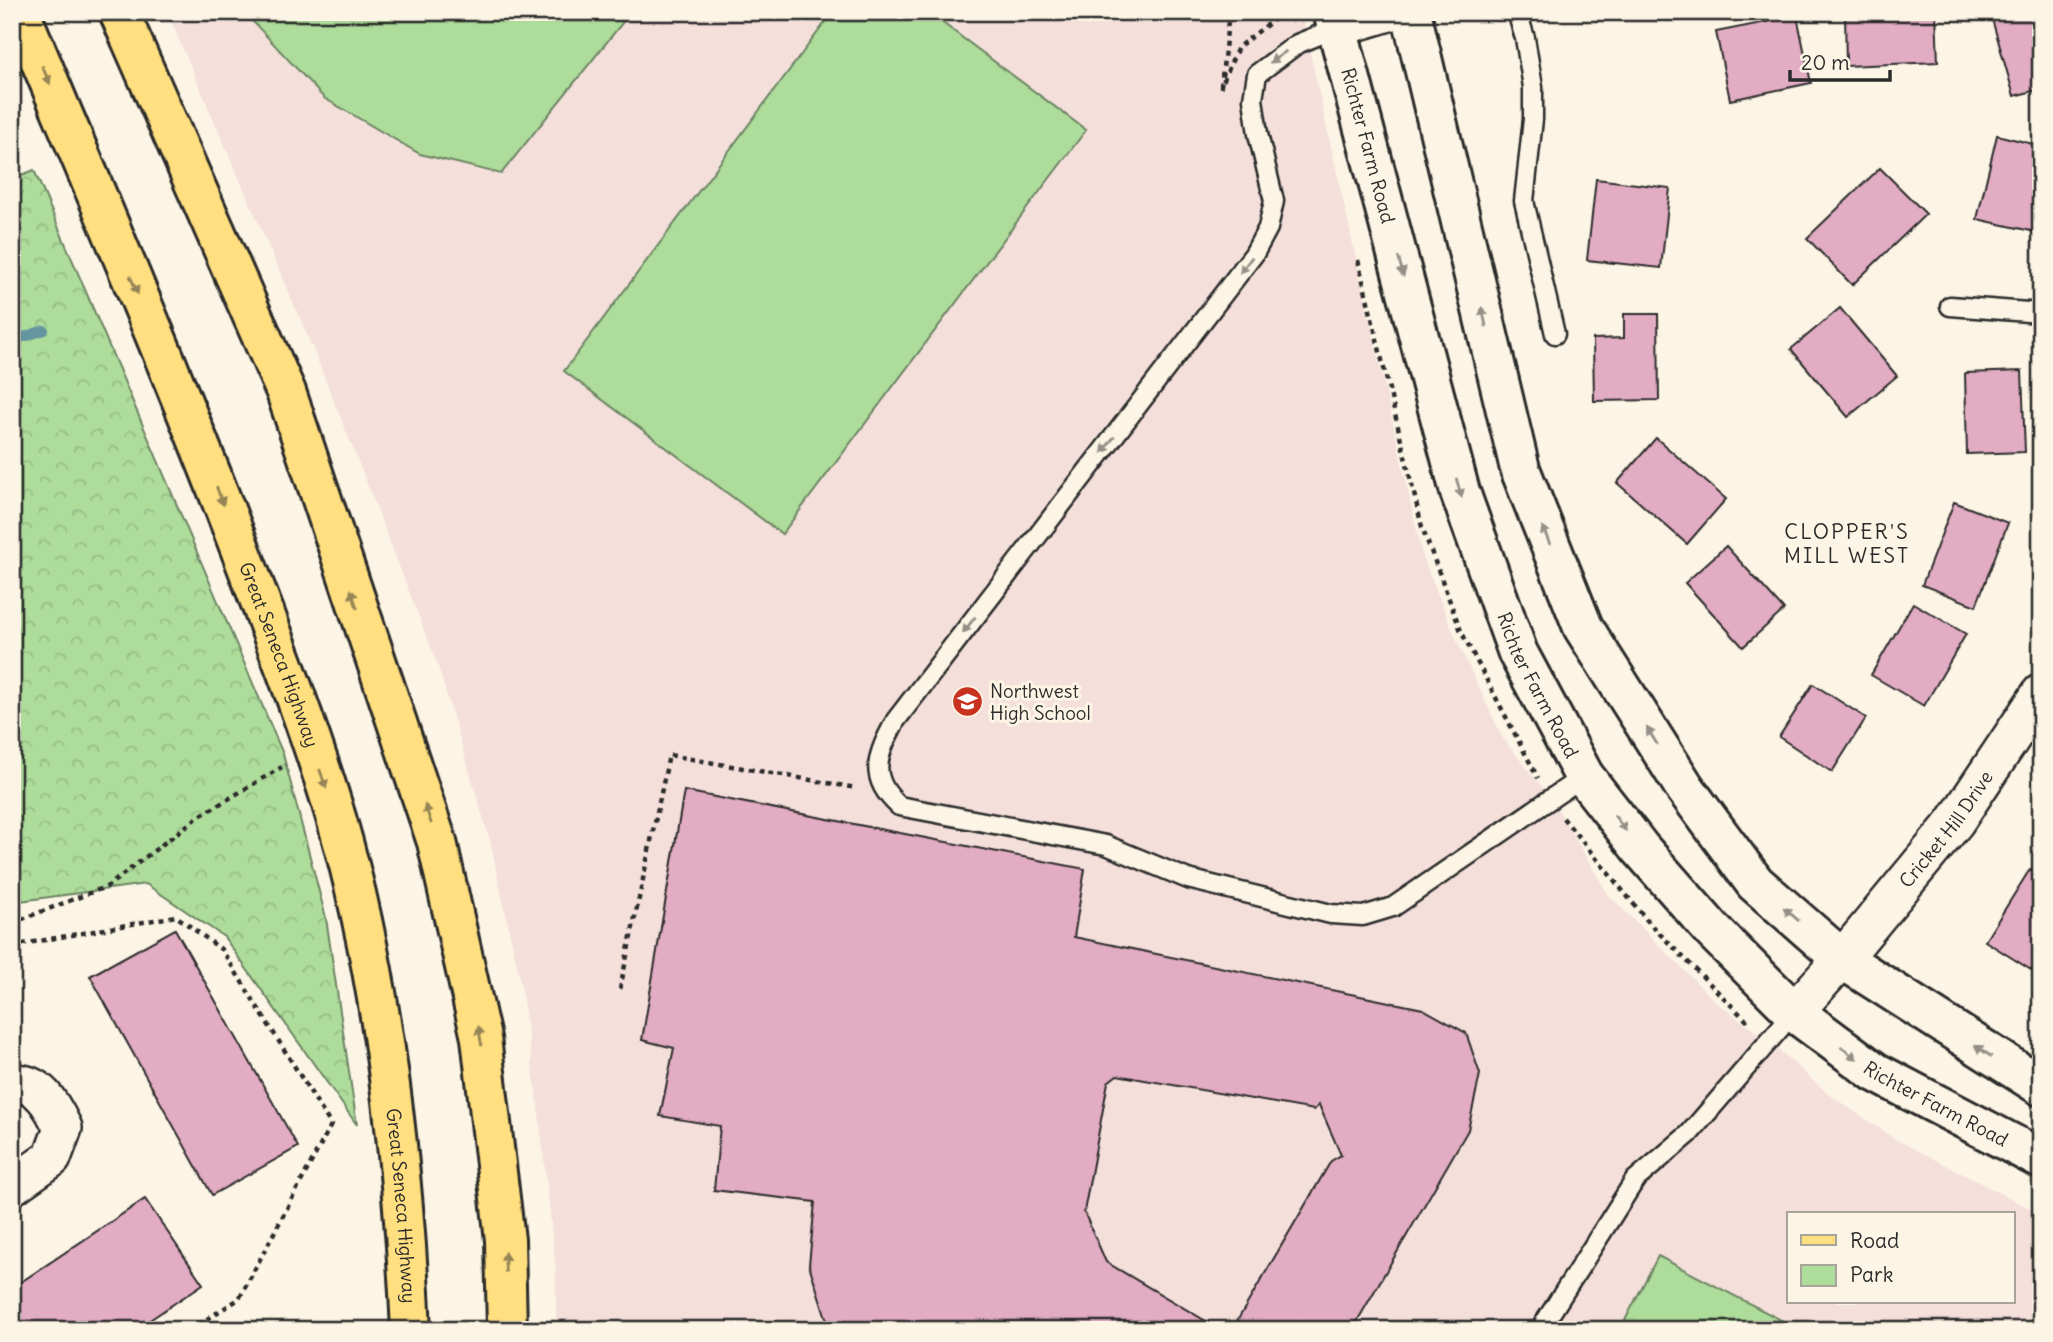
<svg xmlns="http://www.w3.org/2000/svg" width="2053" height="1342" viewBox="0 0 2053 1342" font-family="Delius,sans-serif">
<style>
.built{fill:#f4dfdb;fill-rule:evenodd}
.forest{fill:url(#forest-crowns);stroke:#6c8463;stroke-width:2}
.green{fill:#aedc9b;stroke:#6c8463;stroke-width:2}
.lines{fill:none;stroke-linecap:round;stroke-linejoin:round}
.stream{stroke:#65959e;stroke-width:10}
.building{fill:#e2acc3;stroke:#2b2b2b;stroke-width:2}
.service-casing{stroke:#2b2b2b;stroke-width:23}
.minor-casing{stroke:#2b2b2b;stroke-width:42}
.secondary-casing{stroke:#2b2b2b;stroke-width:44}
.primary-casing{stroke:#2b2b2b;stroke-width:44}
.path{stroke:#2b2b2b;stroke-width:4.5;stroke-dasharray:5 5;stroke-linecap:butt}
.service{stroke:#fcf5e5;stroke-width:18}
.minor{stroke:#fcf5e5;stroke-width:37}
.secondary{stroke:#fcf5e5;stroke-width:38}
.primary{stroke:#ffdf80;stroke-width:38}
.oneway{fill:#949088}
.oneway2{fill:#958556}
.labels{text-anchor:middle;stroke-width:6;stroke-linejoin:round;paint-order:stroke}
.street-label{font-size:19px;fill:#2b2b2b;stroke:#fcf5e5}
.poi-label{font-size:19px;fill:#2b2b2b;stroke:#fcf5e5;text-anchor:start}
.neighbourhood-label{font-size:21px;letter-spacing:2px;fill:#2b2b2b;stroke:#fcf5e5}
</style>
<defs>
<pattern id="forest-crowns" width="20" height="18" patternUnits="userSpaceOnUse" patternTransform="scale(1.75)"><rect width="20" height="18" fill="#aedc9b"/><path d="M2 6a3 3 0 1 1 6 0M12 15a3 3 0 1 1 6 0" fill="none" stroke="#96bd86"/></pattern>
</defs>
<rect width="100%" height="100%" fill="#fcf5e5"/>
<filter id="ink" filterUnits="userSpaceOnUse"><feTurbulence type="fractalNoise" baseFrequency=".0143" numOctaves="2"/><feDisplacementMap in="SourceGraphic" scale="14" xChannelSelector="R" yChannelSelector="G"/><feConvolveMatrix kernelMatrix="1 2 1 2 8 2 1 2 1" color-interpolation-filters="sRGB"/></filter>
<g filter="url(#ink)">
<path class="built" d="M167,12h1134l122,546 34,83 45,96 49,61 57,96 109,109 52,38 58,52 68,46 146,75v116h-1485v-60l-17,-156 -18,-129 -31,-144 -52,-175 -72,-185 -55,-137zM1789,1214h224v88h-224z"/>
<path class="forest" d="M34,170l249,584 43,164 31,207 -133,-188 -78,-53 -134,18v-723z"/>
<path class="green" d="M244,12h387l-130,162 -81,-20 -96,-56z
M833,12h95l158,118 -304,404 -218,-163z
M1658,1256l142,74h-180z"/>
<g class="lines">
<path class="stream" d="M12,341l32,-11"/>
</g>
<path class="building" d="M1845,12h91l2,50 -92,4z
M1990,12h51v77l-27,7z
M1797,16l14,67 -81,17 -14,-68z
M1997,135l44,11 -1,87 -63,-14z
M1880,168l46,46 -74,71 -45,-47z
M1596,179l74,9 -9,80 -74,-8z
M1840,308l57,68 -49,41 -57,-68z
M1624,314h34l1,86 -65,1 -1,-62 31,-1z
M2022,371l3,81 -58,2 -2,-81z
M1656,438l70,61 -39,45 -70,-61z
M1954,502l54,21 -32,83 -54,-21z
M1726,546l58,64 -41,37 -58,-64z
M1913,603l53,31 -42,72 -53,-31z
M1813,684l53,34 -34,54 -53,-35z
M684,791l401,78 -11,68 349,72 43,24 14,41 -12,56 -116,200h-127l8,-2 98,-167 10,-6 -22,-50 -5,5 -197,-35 -9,7 -24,130 22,50 115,68h-391l-21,-65 6,-63 -101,-12 6,-64 -60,-10 14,-68 -32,-8z
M2030,869l11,6 -2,100 -54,-34z
M175,929l123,218 -86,48 -122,-219z
M145,1199l58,85 -68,46h-123v-42z"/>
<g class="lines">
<defs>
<path id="service" d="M1517,12l8,26 8,49v32l-9,82 31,133
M1339,27l-42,17 -40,30 -4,25 5,35 16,67 -6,27 -14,26 -358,466c-19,35 -29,57 3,86l207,39 82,34 143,35 32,2 30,-9 191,-131
M1950,306l91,7
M1540,1330l95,-150 54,-46 105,-122"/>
<g id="minor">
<path d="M1339,27l50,-15"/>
<path id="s1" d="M1794,1012l48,-53 113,-137 86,-129"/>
<path d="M12,1083c29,-1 40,23 51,45l-11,30 -40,28"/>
</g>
<g id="secondary">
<path id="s2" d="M1333,12l127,480 58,161 66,123 56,72 72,82 82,82 81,60 166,87"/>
<path d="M1411,12l109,457 63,158 102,161 70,95 87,76 199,127"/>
</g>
<g id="primary">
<path id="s3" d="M20,12c76,182 154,363 224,547 33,87 67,174 93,262 47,161 66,342 74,509"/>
<path d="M119,12l167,380 151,450 44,196 24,202 2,90"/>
</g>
</defs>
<use href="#service" class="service-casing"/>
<use href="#minor" class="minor-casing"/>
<use href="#secondary" class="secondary-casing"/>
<use href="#primary" class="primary-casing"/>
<path class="path" d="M1229,12l-8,74 17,-39 46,-35
M1358,260l64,267 39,104 77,147
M1563,818l88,107 99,99
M12,923l96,-37 90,-69 84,-50
M12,946l164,-30 46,34 109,175 -92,174 -50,31
M620,989l49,-234 187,33"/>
<use href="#service" class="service"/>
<use href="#minor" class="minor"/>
<use href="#secondary" class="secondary"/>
<use href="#primary" class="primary"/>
</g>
<defs><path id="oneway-solid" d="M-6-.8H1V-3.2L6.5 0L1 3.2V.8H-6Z" transform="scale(1.75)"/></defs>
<g class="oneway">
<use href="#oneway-solid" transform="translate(1278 57) rotate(144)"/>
<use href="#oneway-solid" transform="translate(1246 265) rotate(127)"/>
<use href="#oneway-solid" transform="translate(1401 267) rotate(75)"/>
<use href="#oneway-solid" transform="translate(1484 317) rotate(-103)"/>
<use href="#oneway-solid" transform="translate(1108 445) rotate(128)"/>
<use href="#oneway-solid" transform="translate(1459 488) rotate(74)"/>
<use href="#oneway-solid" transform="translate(1546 535) rotate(-112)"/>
<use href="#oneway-solid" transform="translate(969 625) rotate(128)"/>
<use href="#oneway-solid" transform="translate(1652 736) rotate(-122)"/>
<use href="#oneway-solid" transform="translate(1620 823) rotate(52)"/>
<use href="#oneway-solid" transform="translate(1791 914) rotate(-139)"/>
<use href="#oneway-solid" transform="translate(1983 1051) rotate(-147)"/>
<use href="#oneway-solid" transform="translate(1849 1053) rotate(36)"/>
</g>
<g class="oneway2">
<use href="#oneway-solid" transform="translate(46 75) rotate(67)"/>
<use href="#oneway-solid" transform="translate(134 285) rotate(67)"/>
<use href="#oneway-solid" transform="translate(220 496) rotate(69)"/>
<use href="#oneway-solid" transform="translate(354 599) rotate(-109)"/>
<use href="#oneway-solid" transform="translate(323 779) rotate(71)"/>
<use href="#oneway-solid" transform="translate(428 814) rotate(-109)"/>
<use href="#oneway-solid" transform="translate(480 1036) rotate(-100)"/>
<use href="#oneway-solid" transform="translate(505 1262) rotate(-92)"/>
</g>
</g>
<defs>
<symbol id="school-disc" viewBox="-11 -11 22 22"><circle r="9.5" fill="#c8321e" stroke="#fcf5e5"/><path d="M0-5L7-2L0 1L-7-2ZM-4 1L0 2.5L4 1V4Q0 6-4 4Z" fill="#fff"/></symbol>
</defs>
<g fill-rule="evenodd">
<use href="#school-disc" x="950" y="684" width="35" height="35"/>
</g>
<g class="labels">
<g class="street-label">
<text dy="7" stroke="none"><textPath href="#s2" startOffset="138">Richter Farm Road</textPath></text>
<text dy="7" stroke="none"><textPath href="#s3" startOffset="693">Great Seneca Highway</textPath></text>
<text dy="7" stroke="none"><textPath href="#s2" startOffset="705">Richter Farm Road</textPath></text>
<text dy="7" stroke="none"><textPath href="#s1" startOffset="238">Cricket Hill Drive</textPath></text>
<text dy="7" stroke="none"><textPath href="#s2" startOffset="1293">Richter Farm Road</textPath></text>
<text dy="7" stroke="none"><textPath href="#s3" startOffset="1260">Great Seneca Highway</textPath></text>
</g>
<g class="poi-label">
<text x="990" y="698">Northwest<tspan x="990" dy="22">High School</tspan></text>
</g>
<g class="neighbourhood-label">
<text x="1847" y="539">CLOPPER'S<tspan x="1847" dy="24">MILL WEST</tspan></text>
</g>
</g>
<rect width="2053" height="1342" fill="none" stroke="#fcf5e5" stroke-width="42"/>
<rect x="21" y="21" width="2011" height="1300" fill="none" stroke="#2b2b2b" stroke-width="2.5" filter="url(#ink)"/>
<rect x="1787" y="1212" width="228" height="91" fill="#fcf5e5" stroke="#a8a49b" stroke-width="2"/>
<rect x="1801" y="1235" width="35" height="10" fill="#ffdf80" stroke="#a8a49b" stroke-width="2"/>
<text x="1850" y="1248" font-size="21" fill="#2b2b2b">Road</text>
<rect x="1801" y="1265" width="35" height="21" fill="#aedc9b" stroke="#a8a49b" stroke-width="2"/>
<text x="1850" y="1282" font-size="21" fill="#2b2b2b">Park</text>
<path d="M1790 70v10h100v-10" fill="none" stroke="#2b2b2b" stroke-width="3.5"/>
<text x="1801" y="70" font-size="21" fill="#2b2b2b" stroke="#fcf5e5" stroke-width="5" paint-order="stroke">20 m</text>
</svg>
